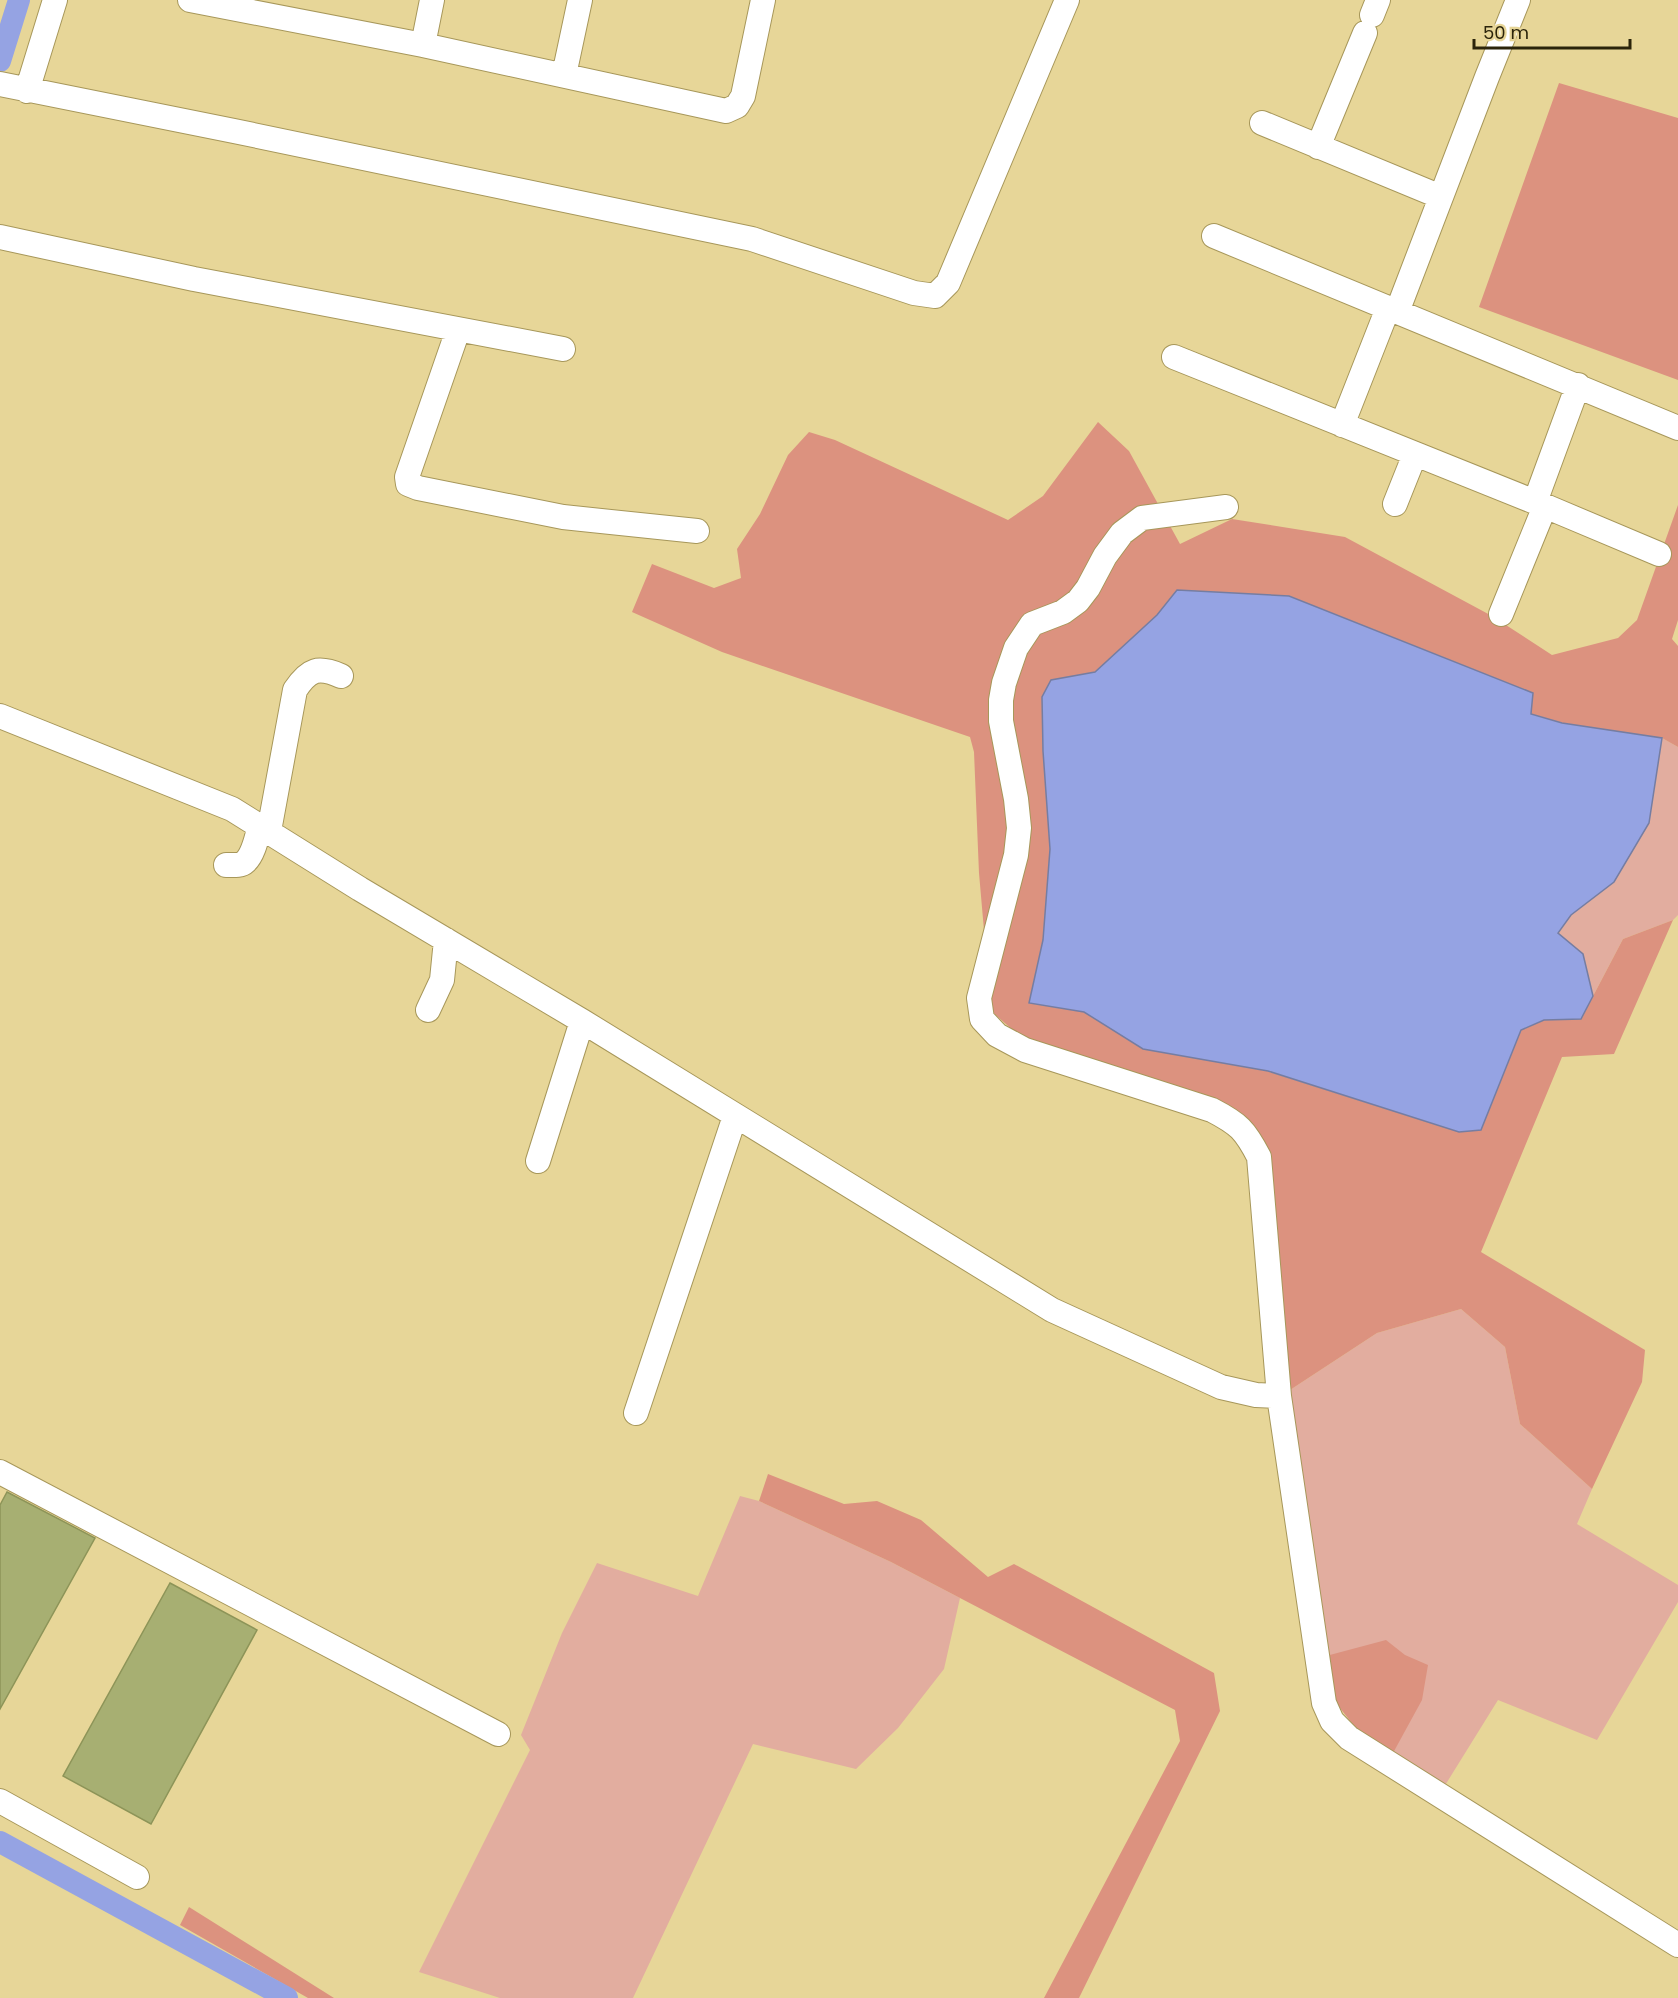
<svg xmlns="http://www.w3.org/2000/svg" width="1678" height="1998" viewBox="0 0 1678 1998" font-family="Poppins,sans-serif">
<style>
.green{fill:#e2ad9f}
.forest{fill:#dc927f}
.water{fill:#95a3e3;stroke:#757da2;stroke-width:1.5}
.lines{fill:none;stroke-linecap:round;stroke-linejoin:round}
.canal{stroke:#95a3e3;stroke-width:22}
.building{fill:#a7af72;stroke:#8d9458;stroke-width:1.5}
.minor-casing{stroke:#a7975a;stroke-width:26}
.minor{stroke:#fff;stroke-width:24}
</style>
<rect width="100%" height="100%" fill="#e7d698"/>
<path class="green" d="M1662,738l16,9v168l-5,5 -50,19 -30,57 -10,-42 -25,-20 13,-19 43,-33 35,-59z
M1461,1309l44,38 15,77 72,65 -15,35 101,61v17l-81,138 -99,-40 -54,87 -88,-59 -20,-25 -8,-38 -38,-275 87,-57z
M740,1496l19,5 132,61 69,36 -16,71 -46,59 -42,41 -103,-25 -120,254h-133l-81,-26 111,-222 -9,-15 41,-102 35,-70 101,33z"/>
<path class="forest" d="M1559,83l119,35v262l-199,-73z
M1098,422l31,29 51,93 52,-25 113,18 147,79 60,39 66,-17 19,-18 41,-115v115l-6,19 6,7v101l-16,-9 -100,-15 -31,-9 2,-21 -244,-97 -112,-6 -20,25 -62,57 -44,8 -9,17 1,54 7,98 -7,91 -14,63 55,9 59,37 124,22 192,61 22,-2 40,-100 23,-10 37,-1 42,-80 50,-19 -59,134 -52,3 -81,195 164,98 -3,32 -50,107 -72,-65 -15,-77 -44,-38 -84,24 -87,57 -51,-278 -209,-67 -39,-34 -12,-138 -5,-121 -4,-15 -248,-85 -90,-40 20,-48 62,24 27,-10 -4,-29 23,-35 28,-59 21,-23 26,8 173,80 35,-24z
M768,1474l76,30 33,-3 44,19 67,57 26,-13 200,109 6,38 -141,287h-35l136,-257 -5,-31 -284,-148 -132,-61z
M1386,1640l19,15 23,10 -6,35 -29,53 -37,-25 -20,-25 -10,-47z
M189,1907l145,91h-26l-128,-73z"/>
<path class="water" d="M1177,590l112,6 244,97 -2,21 31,9 100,15 -13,85 -35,59 -43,33 -13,18 25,21 10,42 -12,23 -37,1 -23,10 -40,100 -22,2 -191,-61 -125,-22 -59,-37 -55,-9 14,-63 7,-91 -7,-98 -1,-54 9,-17 44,-8 62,-57z"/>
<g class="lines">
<path class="canal" d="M0,61l19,-61
M0,1842l287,156"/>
</g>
<path class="building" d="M7,1492l88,46 -95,171v-204z
M170,1583l87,47 -106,194 -88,-48z"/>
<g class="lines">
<defs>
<path id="minor" d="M190,0l233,45 303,66 11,-5 6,-10 20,-96
M1372,15l6,-15
M423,45l9,-45
M564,75l16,-75
M0,84l234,47 518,108 162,54 21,3 13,-13 119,-283
M27,91l28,-91
M1262,123l179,74
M1318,147l47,-114
M1214,236l464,192
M0,237l194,42 369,70
M1397,312l90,-235 31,-77
M458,330l-51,147 1,7 10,4 145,29 134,14
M1174,357l371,149 114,48
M1342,425l46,-117
M1535,502l43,-117
M1395,504l20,-50
M1226,507l-84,11 -20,15 -17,23 -17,32 -10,13 -15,11 -31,12 -16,24 -12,35 -3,17v21l15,78 3,29 -3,27 -37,143 3,21 15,16 28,15 187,60c27,14 33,20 47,47l20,239 45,307 8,18 17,17 329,207
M1501,614l44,-108
M0,716l232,93 128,80 222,132 470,289 169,77 35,8 23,1
M269,831l26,-141c14,-21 23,-24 46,-14
M226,865c6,0 15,1 19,-3 9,-8 12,-26 15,-37
M428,1010l14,-30 4,-40
M538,1161l44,-140
M636,1413l99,-297
M0,1472l498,262
M0,1801l137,76"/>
</defs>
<use href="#minor" class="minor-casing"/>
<use href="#minor" class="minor"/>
</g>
<path d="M1474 39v9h156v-9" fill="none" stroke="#2b240a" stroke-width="3"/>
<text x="1483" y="39" font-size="18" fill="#2b240a" stroke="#e7d698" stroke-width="4.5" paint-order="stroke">50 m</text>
</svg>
